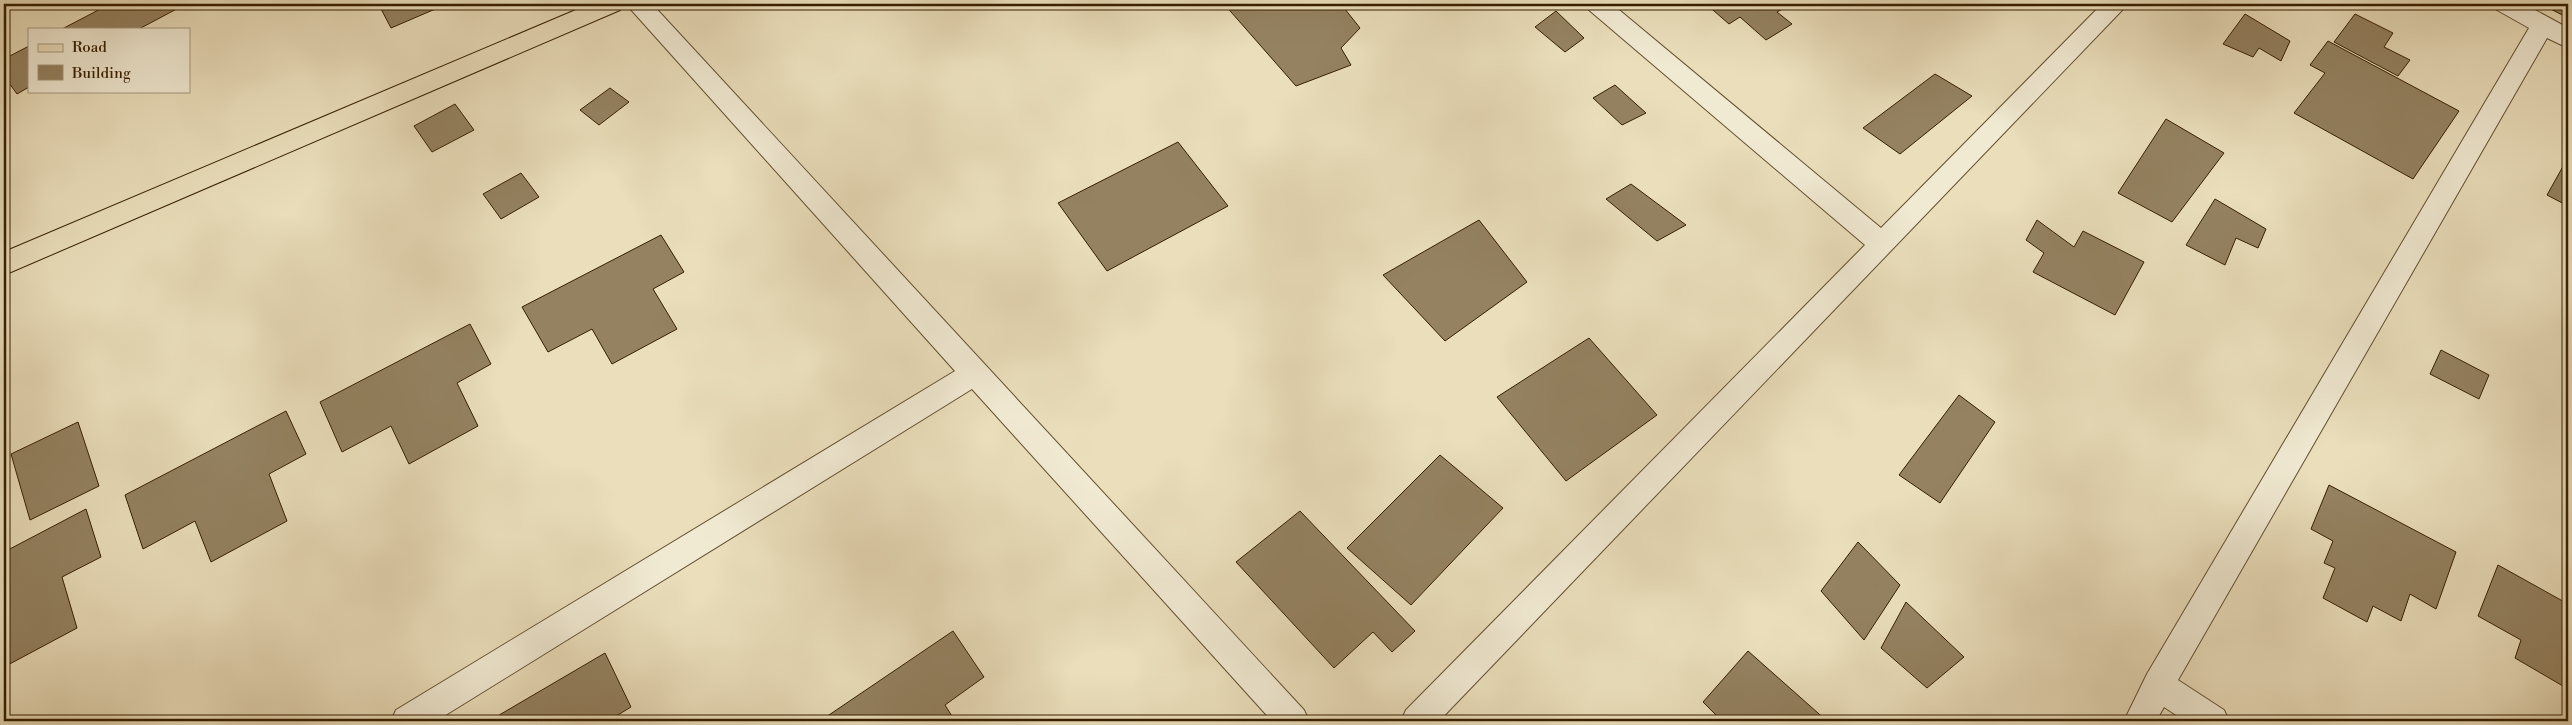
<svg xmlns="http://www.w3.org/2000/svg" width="2572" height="725" viewBox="0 0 2572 725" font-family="'Libre Bodoni',serif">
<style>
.building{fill:#948261;stroke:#361f00}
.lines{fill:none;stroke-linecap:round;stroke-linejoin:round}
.minor-casing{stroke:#634f2f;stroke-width:2}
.primary-casing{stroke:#361f00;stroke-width:2}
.minor{fill:#f1ead3;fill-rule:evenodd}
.primary{fill:#eadebb;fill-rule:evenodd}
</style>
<rect width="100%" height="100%" fill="#eadebb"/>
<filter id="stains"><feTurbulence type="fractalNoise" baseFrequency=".004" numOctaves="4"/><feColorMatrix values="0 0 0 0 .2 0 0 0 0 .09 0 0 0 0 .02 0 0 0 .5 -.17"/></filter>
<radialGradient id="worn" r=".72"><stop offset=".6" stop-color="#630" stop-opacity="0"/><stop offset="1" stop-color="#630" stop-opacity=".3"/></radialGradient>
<path class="building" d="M110,4h76l-47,25h-77z
M388,4h51l1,3 -49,21 -11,-21z
M1224,4h117l19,24 -19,20 10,17 -55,21z
M1706,4h85l-14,8 15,12 -26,16 -26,-23 -11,7z
M2541,4h27v14z
M1556,11l28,27 -19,14 -30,-25z
M2245,14l45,27 -9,20 -22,-13 -6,9 -30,-13z
M2355,14l38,19 -9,14 26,13 -12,16 -64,-34z
M2328,41l131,70 -46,68 -119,-66 31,-40 -15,-8z
M29,46v41l-12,7 -13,-18v-17z
M1935,74l37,22 -72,58 -37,-26z
M1615,85l31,28 -24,12 -29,-27z
M610,88l19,14 -30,23 -19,-15z
M455,104l19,26 -42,22 -18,-26z
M2166,119l58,34 -52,69 -54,-29z
M1178,142l50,64 -121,65 -49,-68z
M2566,161l2,1v44l-21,-11z
M521,173l18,24 -38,22 -18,-25z
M1631,184l55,41 -29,16 -51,-42z
M2215,199l51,30 -8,19 -22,-10 -11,27 -39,-20z
M1479,220l48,62 -82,59 -62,-66z
M2037,220l37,27 9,-16 61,31 -29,53 -82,-43 11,-19 -18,-13z
M661,235l23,37 -31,17 24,40 -65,35 -20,-35 -44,23 -26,-45z
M470,324l21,40 -34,19 21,43 -69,38 -18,-38 -49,26 -22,-50z
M1589,338l68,77 -91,66 -69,-84z
M2441,350l48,25 -10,24 -49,-25z
M1959,395l36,27 -55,81 -41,-28z
M286,411l20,43 -37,20 18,47 -76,41 -16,-41 -52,28 -18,-54z
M78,422l21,64 -69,34 -19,-66z
M1440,455l63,53 -92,97 -64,-57z
M2329,485l127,67 -20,57 -26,-15 -9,27 -28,-15 -6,16 -44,-24 12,-30 -11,-5 9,-22 -22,-12z
M86,509l15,48 -39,20 15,51 -73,39v-115z
M1300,511l115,120 -23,21 -19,-20 -39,36 -98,-106z
M1858,542l42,43 -36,55 -43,-49z
M2498,565l70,39v85l-53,-31 6,-18 -43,-24z
M1906,602l58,55 -37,31 -46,-40z
M953,631l31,46 -39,28 10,16h-127l-2,-4z
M1748,651l79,70h-105l-19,-19z
M605,653l26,54 -23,14h-119z"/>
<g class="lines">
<defs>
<path id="minor" d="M626,4h26l652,706 5,11h-37l-300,-332 -536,332h-45l5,-11 559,-339z
M1585,4h27l269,224 221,-224h26l-689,717h-38l5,-11 459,-465 -276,-235z
M2493,4h31l44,24v20l-21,-10 -369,642 46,30 5,11h-44l-21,-14 -8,14h-32l23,-47 382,-646 -32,-18z"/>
<path id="primary" d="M590,4h34l-4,6 -616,265v-23z"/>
</defs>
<use href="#minor" class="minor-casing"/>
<use href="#primary" class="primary-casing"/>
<use href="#minor" class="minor"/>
<use href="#primary" class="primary"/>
</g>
<rect width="2572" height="725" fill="none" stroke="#eadebb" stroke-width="20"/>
<rect x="5" y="5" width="2562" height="715" fill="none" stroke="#361f00" stroke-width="2.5"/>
<rect x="10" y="10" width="2552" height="705" fill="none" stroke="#361f00"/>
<rect x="28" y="28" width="162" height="65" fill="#f1ead3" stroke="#a6997f"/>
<rect x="38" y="44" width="25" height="8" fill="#eadebb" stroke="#a6997f"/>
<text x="72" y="52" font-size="15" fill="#361f00">Road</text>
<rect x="38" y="65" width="25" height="15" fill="#948261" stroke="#a6997f"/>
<text x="72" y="78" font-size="15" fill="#361f00">Building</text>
<rect width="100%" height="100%" filter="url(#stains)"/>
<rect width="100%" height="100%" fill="url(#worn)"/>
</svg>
